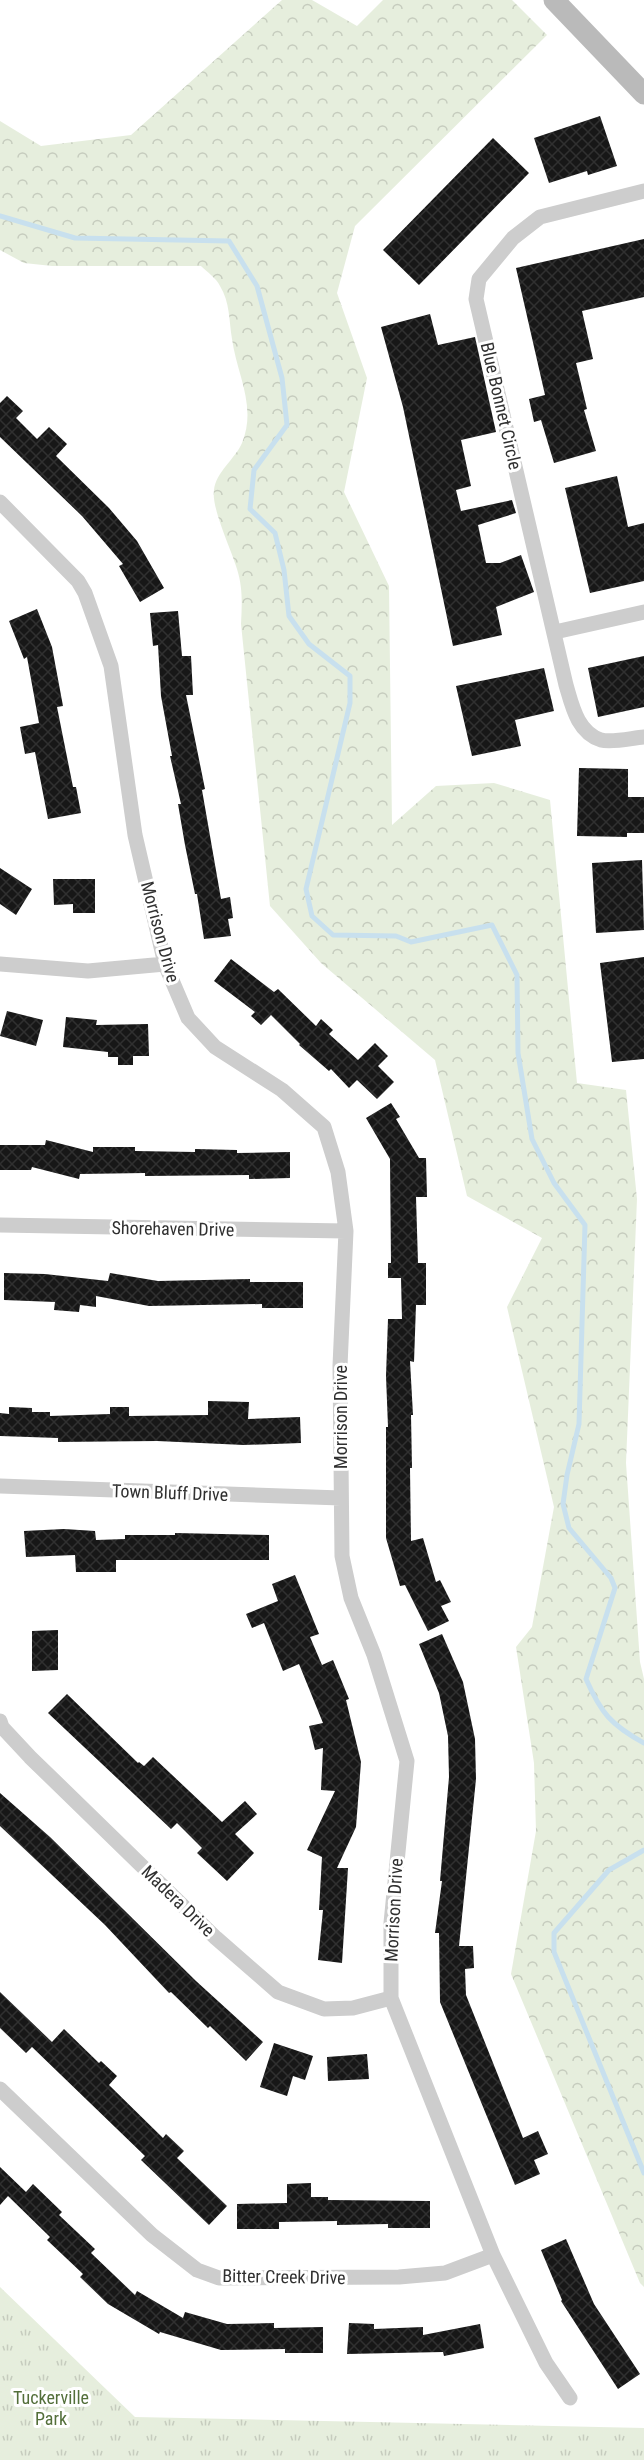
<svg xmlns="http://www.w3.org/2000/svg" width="644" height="2460" viewBox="0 0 644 2460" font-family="'Roboto Condensed',sans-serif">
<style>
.forest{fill:url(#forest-crowns)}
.park{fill:url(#park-tufts)}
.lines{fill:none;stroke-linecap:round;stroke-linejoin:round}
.stream{stroke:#c8e0ee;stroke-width:5}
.building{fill:url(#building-cross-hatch)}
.street{stroke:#cdcdcd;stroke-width:15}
.secondary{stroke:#bababa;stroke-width:21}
.labels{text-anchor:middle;stroke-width:6;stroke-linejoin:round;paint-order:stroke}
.street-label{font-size:18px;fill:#303030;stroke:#fff}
.park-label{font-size:18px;fill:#536f3a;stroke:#fff}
</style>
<defs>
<pattern id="forest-crowns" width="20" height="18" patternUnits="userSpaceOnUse" patternTransform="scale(1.5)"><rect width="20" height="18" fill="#e6eedd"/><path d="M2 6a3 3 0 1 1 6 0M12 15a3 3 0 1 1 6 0" fill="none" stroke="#c6ccbe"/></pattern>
<pattern id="park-tufts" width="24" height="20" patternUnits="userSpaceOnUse" patternTransform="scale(1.5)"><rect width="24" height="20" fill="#e6eedd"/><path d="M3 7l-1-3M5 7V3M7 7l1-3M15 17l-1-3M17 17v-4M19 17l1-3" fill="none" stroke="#c6ccbe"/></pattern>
<pattern id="building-cross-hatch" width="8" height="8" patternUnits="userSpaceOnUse" patternTransform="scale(1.5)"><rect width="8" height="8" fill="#171717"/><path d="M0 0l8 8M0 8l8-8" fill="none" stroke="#303030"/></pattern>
</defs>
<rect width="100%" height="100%" fill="#fff"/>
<path class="forest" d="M282,0h30l45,26 26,-26h129l35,35 -192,191 -18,67 30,85 -23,114 45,94 3,239 44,-39 58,-3 56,17 27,283 49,7 11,109 -11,264 14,199 4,17v608l-4,-4 -129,-309 25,-143 -2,-68 -18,-116 16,-20 22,-120 -47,-200 35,-69 -75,-42 -32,-136 -114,-97 -51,-57 -29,-282c1,-19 2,-36 -4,-55 -5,-18 -26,-61 -23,-79 2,-18 21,-31 28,-47 15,-37 -5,-68 -10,-104 -3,-18 -2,-37 -12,-53 -4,-8 -13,-14 -19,-20h-149l-28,-3 -24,-13v-129l41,25 90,-11z"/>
<path class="park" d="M0,2287l135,130 509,11v32h-644z"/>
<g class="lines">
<path class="stream" d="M0,216l75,22 154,3 28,45 25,92 5,47 -33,45 -4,39 25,24 9,37 5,46 20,28 41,32v27l-44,186 6,27 21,19 63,1 15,6 81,-17 25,50 1,78 14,86 22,44 31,42 -6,199 -12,51 -4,29 6,24 42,50 4,10 -29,91c15,34 25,46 58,64
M644,1850l-35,20 -55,63v19l90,221"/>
</g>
<path class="building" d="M600,116l17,50 -29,9 -1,-4 -38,12 -15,-45z
M493,138l36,35 -110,112 -36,-35z
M644,239v58l-62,14 11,48 -17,4 11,46 -3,1 12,41 -42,12 -13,-43 -7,2 -5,-23 16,-4 -29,-127z
M430,314l8,31 37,-8 21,95 -35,8 10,46 -15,4 5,21 51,-11 4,13 -38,12 8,38h14l21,-8 13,37 -38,15 6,28 -49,11 -50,-239 -22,-80z
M7,396l16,15 -7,7 21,21 12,-12 18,17 -11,12 53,52 28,33 27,47 -24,14 -21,-36 4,-2 -41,-48 -82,-79v-34z
M617,476l11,51 16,-4v58l-54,12 -25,-105z
M37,609l15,38 11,59 -6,1 16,80h3l5,26 -33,6 -13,-67 -10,2 -5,-27 19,-4 -12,-66 -3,2 -15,-38z
M178,611l4,45h9l2,39h-7l19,94 -3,1 19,109 9,-2 3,21 -5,1 3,17 -27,3 -7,-45h-2l-10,-49 -7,-41h3l-11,-48h2l-11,-60 -3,-51 -5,1 -3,-33z
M644,656v51l-46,10 -10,-49z
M544,668l10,43 -39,9 6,26 -49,10 -16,-70z
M579,768l49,1v28h16v36h-17v4l-50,-1z
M642,860l2,70 -48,3 -4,-70z
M0,868l32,21 -16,26 -16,-11z
M53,879h42v34h-22v-9l-19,1z
M644,957v102l-32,3 -12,-99z
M231,959l43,33 4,-3 38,37 5,-7 12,11 -4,4 29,26 17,-17 13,13 -10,10 16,16 -17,17 -20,-19 -8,8 -18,-19 -2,2 -30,-26 1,-1 -29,-29 -10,10 -10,-9 4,-4 -41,-31z
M7,1011l36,9 -7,26 -36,-10z
M66,1017l31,3 -1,5 52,-1 1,32h-16v9h-15v-8h-10v-5l-45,-5z
M391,1103l9,14 -4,2 23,39h7l1,39h-11l2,66h8v42h-10l-2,57 -4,-1 3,54h-2l1,53h-2l1,73 12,-3 13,44 4,-2 11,22 -10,4 8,15 -21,10 -23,-46 -5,1 -14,-48v-111h2l-2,-51 2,-57h14l-1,-41h-13v-15h3l-1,-104 -24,-41z
M46,1140l47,12v-5h42v4l60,1v-3l42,1v3l53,-1v26l-41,1v-4l-104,1v-3l-65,1 -1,5 -47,-12 -1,3h-31v-25h45z
M4,1273l41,1 63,7 2,-8 48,8 92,-2v3h53v26h-41v-4l-113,2 -53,-10v11l-16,-2 -1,7 -25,-2 1,-8 -51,-2z
M208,1401l41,1 -1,17 52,-2 1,26 -57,2 -87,-4 -99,1v-4l-58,-2v-23l9,1v-7l23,1v4h18v4l60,-2v-7h19v9l79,-1z
M64,1529l31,2 1,9 29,-1v-4h50v-2l94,2v25h-153v12h-40l-1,-17 -49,2 -2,-26z
M295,1575l24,59 -9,3 12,28 11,-5 16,39 -3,1 15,62 -5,65 -19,41h11l-6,95 -24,-3 5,-50h-4l3,-53 -15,-7 28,-59 -14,-1 2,-42 -8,2 -6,-24 14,-3 -24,-59 -16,7 -19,-48 -12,5 -6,-14 32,-13 -6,-17z
M58,1630v40l-26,1v-40z
M442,1634l21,48 12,57 1,40 -17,167h14l1,22 -9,1 1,26 57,143 15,-7 10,23 -14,6 6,14 -25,11 -75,-183 -1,-69h-4l7,-52h-2l9,-104 -1,-41 -9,-43 -20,-49z
M67,1694l71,69 1,-1 5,4 9,-9 69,65 23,-21 12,13 -22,20 19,19 -27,28 -30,-28 5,-5 -25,-25 -6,6 -123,-116z
M0,1793l50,44 146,144 67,61 -17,19 -36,-35 -2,2 -37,-36 -2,1 -64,-68 -105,-99z
M0,1992l52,50 12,-13 35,34 2,-2 16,15 -8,9 54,53 3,-4 18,17 -7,7 50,48 -18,19 -68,-65 4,-4 -113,-109 -6,6 -26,-25z
M274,2043l39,13 -8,24 -12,-4 -6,20 -27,-9z
M367,2054l2,25 -41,2 -1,-24z
M0,2167l26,25 7,-8 29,28 -3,3 36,34 -4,4 44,42 2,-4 46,27 2,-6 42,12 47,-1v5l49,-1v26h-38v-4l-64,1 -61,-18 -1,2 -51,-30 -28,-27 3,-3 -36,-34 3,-3 -42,-41 -8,9z
M311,2183v14h17v3l102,1v27h-42v-4l-51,1v-4l-58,1v7h-42v-25l50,-1v-19z
M566,2239l28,65 46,70 -22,15 -57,-88 1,-1 -21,-50z
M349,2323l25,1v5l49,-2v8l57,-11 4,24 -40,8 -1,-4 -96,2z"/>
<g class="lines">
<path class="street" d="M644,191l-104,26 -27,21 -34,41 -3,20 90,386c6,20 11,47 35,55 11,3 31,-2 43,-3
M0,502l78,79 7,12 26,73 24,169 30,129 23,54 27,29 67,43 42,37 14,45 8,59 -6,135 2,190 9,42 23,57 33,106 -16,162v75l102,257 53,108 24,35
M555,632l89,-20
M0,964l88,7 77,-7
M0,1225l346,6
M0,1486l341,12
M0,1721l2,6 28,30 186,181 62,54 46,17 29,-1 38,-10
M0,2089l152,146 45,35 22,8 180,-1 46,-4 48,-18"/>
<path class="secondary" d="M554,0l90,94"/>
</g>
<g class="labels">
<g class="street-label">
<text transform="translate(501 406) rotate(77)" y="6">Blue Bonnet Circle</text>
<text transform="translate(160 932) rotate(75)" y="6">Morrison Drive</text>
<text transform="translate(173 1229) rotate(1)" y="6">Shorehaven Drive</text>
<text transform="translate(341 1417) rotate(-90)" y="6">Morrison Drive</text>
<text transform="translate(170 1493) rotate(2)" y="6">Town Bluff Drive</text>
<text transform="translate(178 1901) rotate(44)" y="6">Madera Drive</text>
<text transform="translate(394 1910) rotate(-87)" y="6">Morrison Drive</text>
<text transform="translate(284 2277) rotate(1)" y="6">Bitter Creek Drive</text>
</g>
<g class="park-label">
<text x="51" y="2404">Tuckerville<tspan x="51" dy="21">Park</tspan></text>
</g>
</g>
</svg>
